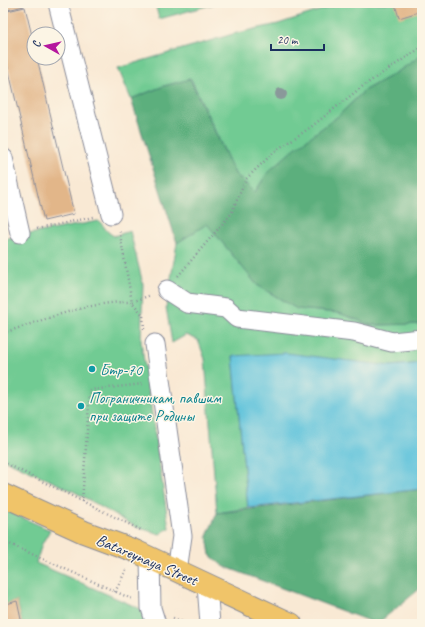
<svg xmlns="http://www.w3.org/2000/svg" width="425" height="627" viewBox="0 0 425 627" font-family="Caveat,sans-serif">
<style>
.green{fill:#71cb93;stroke:#467d78}
.forest{fill:#5caf7d;stroke:#3c6f6e}
.water{fill:#5dc2db;stroke:#3c789c}
.building{fill:#e2b689}
.lines{fill:none;stroke-linecap:round;stroke-linejoin:round}
.minor-casing{stroke:#8a8c99;stroke-width:21}
.major-casing{stroke:#8a8c99;stroke-width:24}
.path{stroke:#8a8c99;stroke-width:2.5;stroke-dasharray:1 3;stroke-linecap:butt}
.minor{stroke:#fff;stroke-width:19}
.major{stroke:#f0c469;stroke-width:22}
.tree{fill:#8a989a}
.culture-dot{fill:#0f9aa8;stroke:#fcf5e5;stroke-width:1.5}
.labels{text-anchor:middle;stroke-width:3;stroke-linejoin:round;paint-order:stroke}
.culture-label{font-size:16px;fill:#0d838f;stroke:#fcf5e5;text-anchor:start}
.street-label{font-size:16px;fill:#1b2f5e;stroke:#fcf5e5}
</style>
<rect width="100%" height="100%" fill="#fcf5e5"/>
<filter id="ink" filterUnits="userSpaceOnUse"><feTurbulence type="fractalNoise" baseFrequency=".025" numOctaves="2"/><feDisplacementMap in="SourceGraphic" scale="8" xChannelSelector="R" yChannelSelector="G"/><feConvolveMatrix kernelMatrix="1 2 1 2 8 2 1 2 1" color-interpolation-filters="sRGB"/></filter>
<filter id="wash" filterUnits="userSpaceOnUse"><feTurbulence type="fractalNoise" baseFrequency=".012" numOctaves="4" result="noise"/><feDisplacementMap in="SourceGraphic" scale="16" xChannelSelector="R" yChannelSelector="G"/><feGaussianBlur stdDeviation="0.9" result="paint"/><feColorMatrix in="noise" values="0 0 0 0 0 0 0 0 0 0 0 0 0 0 0 0 0 1.4 0 .05"/><feComposite in="paint" operator="in"/></filter>
<g filter="url(#wash)">
<rect width="100%" height="100%" fill="#f9e9d4"/>
<path class="green" d="M155,3h63l-59,16z
M343,3h79v52l-23,16 -34,19 -28,27 -69,55 -13,20 -20,-18 -44,-95 -27,7 -33,13 -13,-31 115,-34 45,-10z
M98,221c8,5 5,9 16,15l16,-5 13,53 -2,57 28,187 -9,6 -24,-7 -63,-36 -70,-32v-220z
M207,223l50,62 40,24 42,4 32,12 51,-1v39l-31,3 -158,-10 15,152 -31,5 -12,-154 -7,-19 -12,-5 -14,8 -6,-36 11,-64z
M3,509l47,21 -8,14 -6,19 107,47 3,14h-124l-5,-23 -14,4z"/>
<path class="forest" d="M422,55v269l-51,1 -32,-12 -42,-4 -40,-24 -50,-61 -30,19 -46,-144 33,-13 26,-7 45,95 20,18 13,-20 26,-23 43,-32 28,-27 34,-19z
M422,489v98l-45,37 -154,-58 -13,-11 -3,-19 10,-23z"/>
<path class="water" d="M286,353l105,13 31,-3v126l-174,19 -15,-152z"/>
<g id="blocks">
<path class="building" d="M3,3h20l1,3 -21,5z
M399,3h23v8l-23,7 -4,-14z
M25,7l9,37v14h3l37,156 -30,7 -41,-175v-34z
M17,601l5,23h-19v-19z"/>
</g>
</g>
<g filter="url(#ink)">
<use href="#blocks" fill-opacity="0" stroke="#8a8c99" stroke-width="1"/>
<g class="lines">
<defs>
<path id="minor" d="M58,3l53,211
M3,158l17,75
M167,290l20,13 39,5 11,10 117,14 38,10 30,-3
M155,344l27,192 -5,35
M150,558l1,50 5,16
M207,585l3,39"/>
<path id="major" d="M3,495l81,37 51,19 156,73"/>
</defs>
<use href="#minor" class="minor-casing"/>
<use href="#major" class="major-casing"/>
<path class="path" d="M37,229l56,-12
M178,276l53,-62 15,-35 29,-28 36,-24 52,-41 59,-39
M144,329l-1,-14 -11,-13 19,-7
M3,333c42,-13 85,-32 129,-31l-13,-73
M3,462l138,68
M82,502l8,-112 53,-6
M3,541l129,58
M115,592l12,-24
M173,618l16,6"/>
<use href="#minor" class="minor"/>
<use href="#major" class="major"/>
</g>
<circle class="tree" cx="281" cy="94" r="6"/>
</g>
<g class="culture-dot">
<circle cx="92" cy="369" r="4"/>
<circle cx="81" cy="406" r="4"/>
</g>
<g class="labels">
<g class="culture-label">
<text x="100" y="375">Бтр-70</text>
<text x="89" y="403">Пограничникам, павшим<tspan x="89" dy="18">при защите Родины</tspan></text>
</g>
<g class="street-label">
<text transform="translate(147 559) rotate(23)" y="6">Batareynaya Street</text>
</g>
</g>
<rect width="425" height="627" fill="none" stroke="#fcf5e5" stroke-width="16"/>
<g transform="translate(46 46) rotate(278)"><circle r="19" fill="#fcf5e5" stroke="#a2a6af"/>
<path d="M0-3L7 15L0 10L-7 15Z" fill="#b5179e"/>
<text y="-6" font-size="11" font-weight="bold" text-anchor="middle" fill="#1b2f5e">С</text>
</g>
<path d="M271 44v6h53v-6" fill="none" stroke="#1b2f5e" stroke-width="2"/>
<text x="277" y="44" font-size="12" fill="#1b2f5e" stroke="#fcf5e5" stroke-width="3" paint-order="stroke">20 m</text>
</svg>
